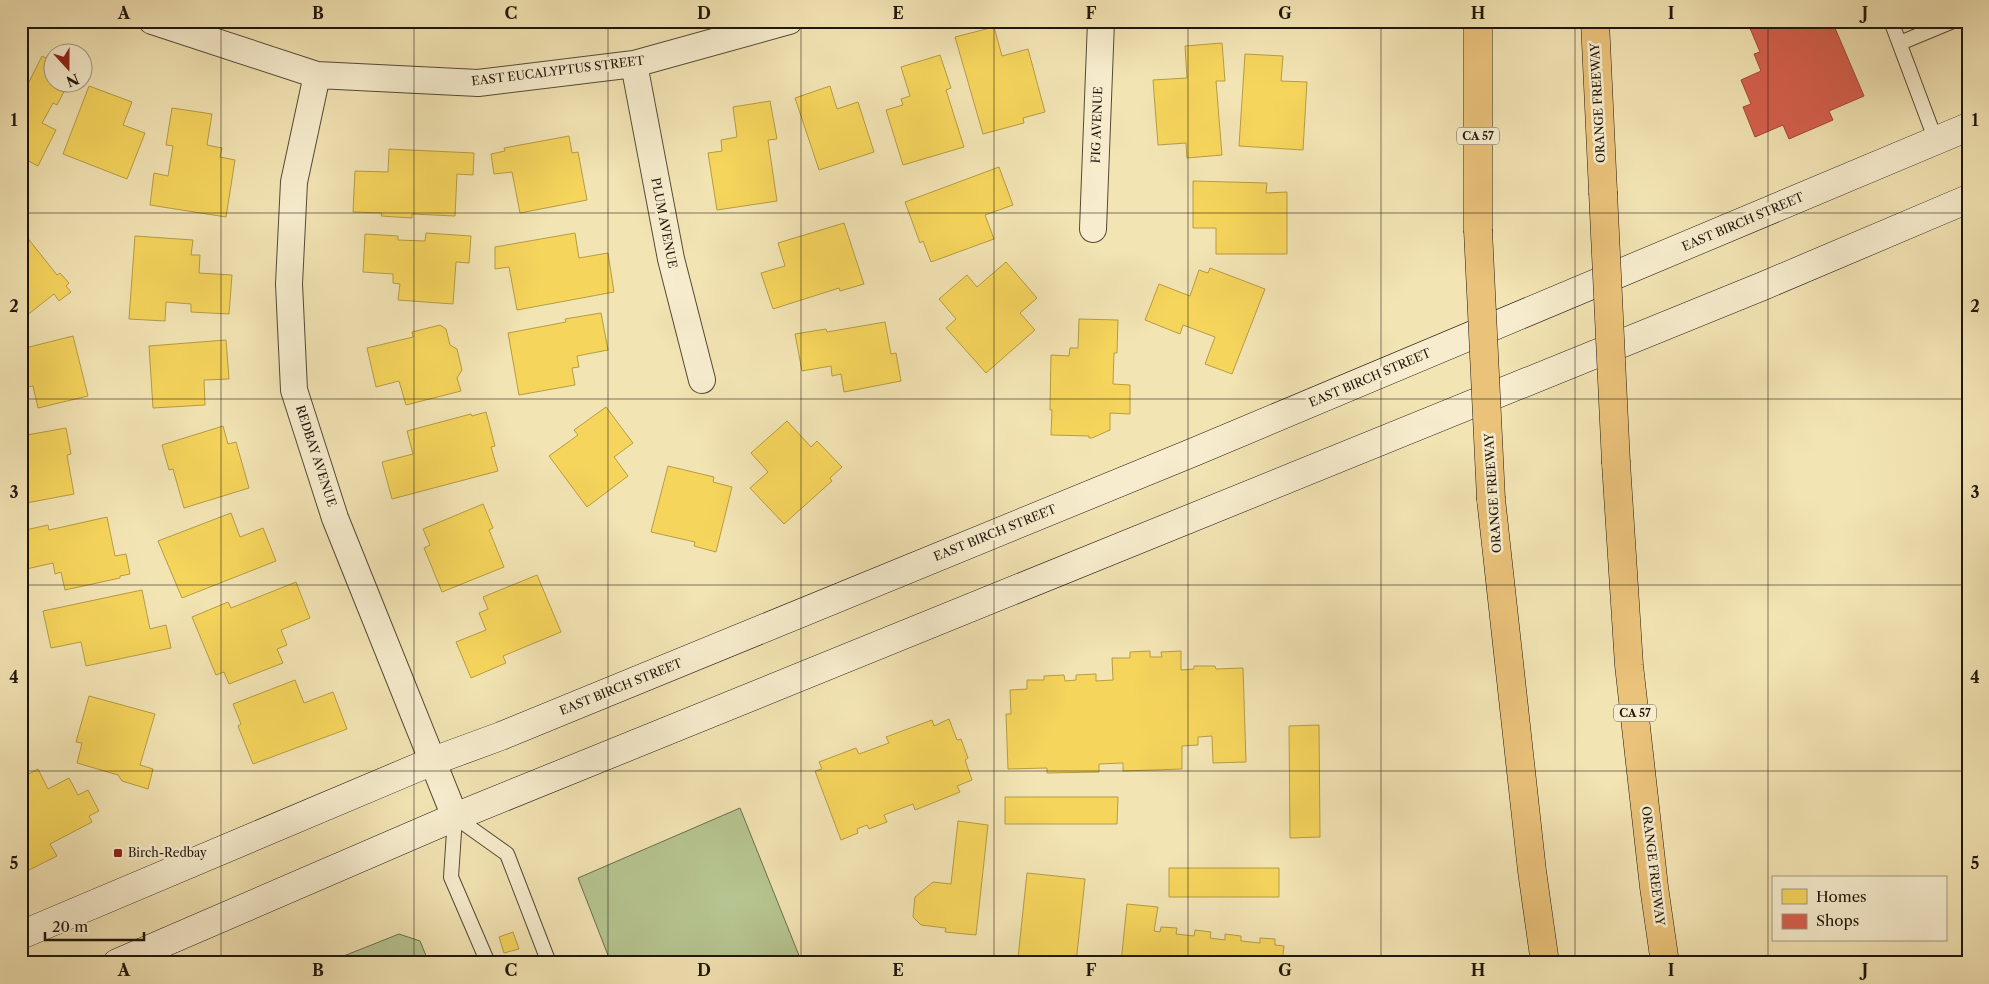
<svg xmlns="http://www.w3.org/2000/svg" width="1989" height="984" viewBox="0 0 1989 984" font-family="'Libre Caslon Text',serif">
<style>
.green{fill:#b6c591;stroke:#6a6e4e}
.homes{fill:#f6d55c;stroke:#b69c44}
.shops{fill:#d6604d;stroke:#9f4a39}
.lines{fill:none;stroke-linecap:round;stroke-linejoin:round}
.lane-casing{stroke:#544a35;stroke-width:16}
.street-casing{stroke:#544a35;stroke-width:28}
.secondary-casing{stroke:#1f160b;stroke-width:29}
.highway-casing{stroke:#1f160b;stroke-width:29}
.lane{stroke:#f7edce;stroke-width:14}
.street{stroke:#f7edce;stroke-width:26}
.secondary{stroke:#f7edce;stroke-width:28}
.highway{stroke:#eac27a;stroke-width:28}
.highway-bridge-casing{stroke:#1f160b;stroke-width:29;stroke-linecap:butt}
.highway-bridge{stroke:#eac27a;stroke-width:28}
.grid{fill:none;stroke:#1f160b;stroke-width:1;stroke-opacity:0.55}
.poi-dot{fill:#8f2418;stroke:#f7edce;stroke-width:2}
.labels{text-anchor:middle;stroke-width:5;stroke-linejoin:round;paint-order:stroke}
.shield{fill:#f7edce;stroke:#605646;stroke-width:1}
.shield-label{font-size:11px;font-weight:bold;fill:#1f160b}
.street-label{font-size:12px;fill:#1f160b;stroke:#f7edce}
.poi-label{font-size:12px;fill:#1f160b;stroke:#f7edce;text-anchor:start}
.neatline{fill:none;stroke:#1f160b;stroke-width:2}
.grid-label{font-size:16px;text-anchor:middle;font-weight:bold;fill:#1f160b}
</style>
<rect width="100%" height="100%" fill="#f3e4b4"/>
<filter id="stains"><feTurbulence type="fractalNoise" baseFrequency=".004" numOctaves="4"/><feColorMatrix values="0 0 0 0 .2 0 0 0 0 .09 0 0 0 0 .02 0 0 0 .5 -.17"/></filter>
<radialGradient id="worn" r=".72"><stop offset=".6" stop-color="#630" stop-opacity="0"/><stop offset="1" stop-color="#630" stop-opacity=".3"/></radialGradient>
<path class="green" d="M740,808l62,155h-191l-33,-85z
M399,934l21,7 9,22h-103z"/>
<path class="homes" d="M438,21h39v6l-39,-2z
M994,27l8,29 26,-7 17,63 -22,6 1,5 -41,11 -28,-97z
M1222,43l3,38h-9l6,74 -35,3 -1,-15 -28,2 -5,-65 34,-2 -2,-32z
M1245,54l38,2 -2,25 26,1 -4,68 -64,-4z
M940,55l11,33 -5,2 18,57 -61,18 -17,-55 17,-5 -2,-6 9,-3 -9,-29z
M42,56l10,5v21h17l-12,23 -4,-2 -11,20 14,7 -18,36 -17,-9v-76l7,3z
M89,86l43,16 -9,23 22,8 -18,46 -64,-25z
M830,86l7,23 21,-7 16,50 -55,18 -24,-72z
M770,101l7,38 -9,1 9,61 -60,9 -9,-57 14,-2 -1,-11 16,-3 -4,-30z
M172,108l40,6 -5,31 15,3 -2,9 15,3 -9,57 -76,-12 4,-32 14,3 5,-30 -7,-1z
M569,136l3,17 6,-1 9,48 -67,13 -8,-41 -18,2 -3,-20 14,-3 -1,-3z
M389,149l85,4 -1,22 -16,-1 -2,42 -43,-2v4l-31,-2 1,-3 -29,-1 2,-41 33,1z
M999,167l14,38 -28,10 9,24 -63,23 -8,-21 -3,2 -15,-41z
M1193,181l74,2 -1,10 21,-1v62h-71v-26h-23z
M844,223l20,61 -24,7 -1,-3 -66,21 -12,-36 24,-7 -7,-23z
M22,231l35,44 3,-2 9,10 -3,3 5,6 -12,9 -5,-7 -33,26z
M426,233l45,3 -2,27 -13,-1 -3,42 -55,-4 2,-16 -7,-1v-9l-30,-2 2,-38 33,2v4l27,1z
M575,233l4,25 29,-5 6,39 -97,18 -8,-43 -14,2v-22z
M135,236l58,4 -2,15h9l-1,18 33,2 -3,39 -38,-2v-8l-25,-2 -1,19 -36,-2z
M1006,262l31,36 -17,15 15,17 -49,43 -40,-45 10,-9 -17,-20 28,-24 10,12z
M1210,268l55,21 -33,85 -27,-10 10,-27 -32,-12 -3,9 -35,-14 14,-36 31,12 9,-26 9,3z
M601,313l7,37 -31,6 2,11 -7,1 3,17 -56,10 -11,-62 58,-11 -1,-3z
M1079,319l39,1 -1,33h-3l-1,31 17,1v29l-20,-1v17l-18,8h-3v-2l-38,-1 1,-25h-2l1,-55 18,1 1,-8h8z
M885,322l6,32 5,-1 5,28 -57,11 -3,-18 -9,2 -1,-10 -29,5 -7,-37 31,-5 1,3z
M440,325l6,4 4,16 7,4 5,21 -5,8 4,13 -55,14 -7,-24 -23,6 -9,-39 46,-11 -1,-5z
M73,336l15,60 -50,12 -5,-22 -12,2v-39z
M226,340l3,39 -25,1 1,25 -52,3 -4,-62z
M606,407l27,36 -19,14 14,19 -41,31 -38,-51 29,-21 -4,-5z
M486,412l9,34 -4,1 7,24 -106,28 -10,-37 31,-8 -6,-23 64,-17 1,2z
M787,421l24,26 6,-6 25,26 -12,11 2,3 -48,43 -34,-36 18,-16 -17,-19z
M223,426l5,18 8,-2 13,46 -65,20 -11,-39 -4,1 -7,-25z
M66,428l5,26 -4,1 7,39 -53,10v-68z
M668,466l46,11 -1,5 19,5 -16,65 -22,-6 1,-4 -44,-10z
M483,504l10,24 -4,2 15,37 -62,25 -18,-44 6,-3 -7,-16z
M231,513l9,24 23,-9 13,33 -94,37 -24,-57z
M107,517l8,39 11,-2 4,20 -10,2v2l-55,12 -4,-18 -6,2 -2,-11 -31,7 -1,-39 27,-6 1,5z
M537,575l24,57 -58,24 3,7 -35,15 -15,-36 30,-12 -7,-17 9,-4 -5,-12z
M296,582l14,36 -29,12 6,15 -10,4 6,14 -54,21 -5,-12 -8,3 -24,-58 36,-15 3,6z
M142,590l8,39 16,-4 5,23 -85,18 -5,-24 -30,6 -8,-37z
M1150,651v6h12l-1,-5 20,-1v19l13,-1v-3h21l1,3 27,-1 3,94 -33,1 -1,-27 -14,1v8l-16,1v23l-59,2v-8l-24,1v8l-52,1v-5l-39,1 -2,-55h5l-1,-24 17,-1v-9h17v-4l20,-1 1,6 11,-1v-5l20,-1v7l17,-1 -1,-22h18v-6z
M295,680l9,23 29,-11 14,37 -94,35 -15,-38 3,-2 -8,-20z
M89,696l66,18 -15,51 13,4 -5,20 -26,-8 -4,-6 -41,-12 5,-20 -6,-1z
M949,719l8,21 4,-1 7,19 -3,2 7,20 -15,6 3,6 -45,18 -2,-6 -29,11 3,7 -18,7 -2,-4 -10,4 1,4 -17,7 -26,-69 7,-2 -3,-7 37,-14 3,6 30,-11 -3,-6 46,-17 2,6z
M1319,725l1,112 -30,1 -1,-112z
M38,769l10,20 21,-11 9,17 10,-5 11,21 -10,5 3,6 -42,22 7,12 -32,16 -4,-8v-86z
M1005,797h113l-1,27h-112z
M958,821l30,4 -12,110 -31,-3 1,-4 -25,-3 -8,-8 2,-20 18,-15 18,2z
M1169,868h110v29h-110z
M1027,873l58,6 -9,84 -58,-5z
M1127,904l31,3 -4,24 6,1 1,-5 16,1 -1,6 18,2 1,-6 16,2 -1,6 15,2v-6l16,2v5l19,2v-5l15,1v6l9,1 -2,17h-161z
M513,932l6,17 -15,4 -5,-16z"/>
<path class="shops" d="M1747,21h76l1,3 8,-3 32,75 -35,15 4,9 -44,19 -6,-14 -28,12 -12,-30 8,-3 -10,-24 20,-9 -7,-17 6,-2z"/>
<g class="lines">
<defs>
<path id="lane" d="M1891,21l45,120
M1900,43l53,-22
M455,817l52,37 42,109
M455,817l-4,60 37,86"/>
<path id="street" d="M152,21l165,54 161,8 156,-19 155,-43
M634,64l37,195 31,121
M317,75l-23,107 -5,102 5,106 41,128 120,299
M1093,229l8,-208"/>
<path id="secondary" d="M21,935l412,-174 68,-25 693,-284 774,-325
M117,963l338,-146 1308,-531 205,-87"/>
<path id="highway" d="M1478,21v209
M1595,21l8,171
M1616,463l13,202 25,222 11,76
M1491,499l41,372 13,92"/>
</defs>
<use href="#lane" class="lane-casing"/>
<use href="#street" class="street-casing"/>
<use href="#secondary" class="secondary-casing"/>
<use href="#highway" class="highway-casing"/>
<use href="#lane" class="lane"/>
<use href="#street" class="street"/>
<use href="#secondary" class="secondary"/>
<use href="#highway" class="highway"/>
<defs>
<path id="highway-bridge" d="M1603,192l13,271
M1478,230l13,269"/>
</defs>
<use href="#highway-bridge" class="highway-bridge-casing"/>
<use href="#highway-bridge" class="highway-bridge"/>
</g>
<path class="grid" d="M221,21v942M414,21v942M608,21v942M801,21v942M994,21v942M1188,21v942M1381,21v942M1575,21v942M1768,21v942M21,213h1947M21,399h1947M21,585h1947M21,771h1947"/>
<rect class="poi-dot" x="113" y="848" width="10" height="10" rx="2.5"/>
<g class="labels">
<g class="shield">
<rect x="1457" y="127.5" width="42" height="17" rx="4"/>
<rect x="1614" y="704.5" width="42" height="17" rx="4"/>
</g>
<g class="shield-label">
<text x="1478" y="140">CA 57</text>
<text x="1635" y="717">CA 57</text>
</g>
<g class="street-label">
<text transform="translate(558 71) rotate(-7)" y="4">EAST EUCALYPTUS STREET</text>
<text transform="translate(1598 103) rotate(-93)" y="4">ORANGE FREEWAY</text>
<text transform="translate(1097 125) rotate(-88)" y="4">FIG AVENUE</text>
<text transform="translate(1743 222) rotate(-23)" y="4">EAST BIRCH STREET</text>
<text transform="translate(664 223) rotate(79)" y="4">PLUM AVENUE</text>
<text transform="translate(1370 378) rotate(-23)" y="4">EAST BIRCH STREET</text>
<text transform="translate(316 456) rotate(72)" y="4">REDBAY AVENUE</text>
<text transform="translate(1493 493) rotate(-94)" y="4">ORANGE FREEWAY</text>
<text transform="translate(995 533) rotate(-22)" y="4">EAST BIRCH STREET</text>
<text transform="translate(621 687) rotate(-22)" y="4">EAST BIRCH STREET</text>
<text transform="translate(1653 866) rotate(83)" y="4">ORANGE FREEWAY</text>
</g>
<g class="poi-label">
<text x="128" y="857">Birch-Redbay</text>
</g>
</g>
<rect width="1989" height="984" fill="none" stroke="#f3e4b4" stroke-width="55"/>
<rect x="1772" y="876" width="175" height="65" fill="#f7edce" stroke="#a19780"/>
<rect x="1782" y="889" width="25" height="15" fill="#f6d55c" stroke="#a19780"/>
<text x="1816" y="902" font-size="15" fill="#1f160b">Homes</text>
<rect x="1782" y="914" width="25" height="15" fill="#d6604d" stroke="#a19780"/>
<text x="1816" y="926" font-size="15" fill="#1f160b">Shops</text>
<g transform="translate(68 68) rotate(159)"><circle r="24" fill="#f7edce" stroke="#a19780"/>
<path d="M0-4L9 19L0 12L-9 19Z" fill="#8f2418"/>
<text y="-8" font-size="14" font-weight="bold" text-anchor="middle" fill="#1f160b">N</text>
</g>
<path d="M45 932v8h99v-8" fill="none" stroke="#1f160b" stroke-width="2.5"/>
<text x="52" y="932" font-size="15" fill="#1f160b" stroke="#f7edce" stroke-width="4" paint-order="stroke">20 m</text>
<rect x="28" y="28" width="1934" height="928" class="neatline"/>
<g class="grid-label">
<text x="124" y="19">A</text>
<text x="318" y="19">B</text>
<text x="511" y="19">C</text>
<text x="704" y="19">D</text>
<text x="898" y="19">E</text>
<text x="1091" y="19">F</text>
<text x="1285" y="19">G</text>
<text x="1478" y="19">H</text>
<text x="1671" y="19">I</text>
<text x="1865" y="19">J</text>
<text x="14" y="126">1</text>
<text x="1975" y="126">1</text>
<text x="14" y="312">2</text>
<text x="1975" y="312">2</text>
<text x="14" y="498">3</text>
<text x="1975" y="498">3</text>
<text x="14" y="683">4</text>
<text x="1975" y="683">4</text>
<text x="14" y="869">5</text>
<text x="1975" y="869">5</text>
<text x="124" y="976">A</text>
<text x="318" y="976">B</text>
<text x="511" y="976">C</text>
<text x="704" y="976">D</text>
<text x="898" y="976">E</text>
<text x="1091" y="976">F</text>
<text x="1285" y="976">G</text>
<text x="1478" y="976">H</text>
<text x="1671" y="976">I</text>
<text x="1865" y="976">J</text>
</g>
<rect width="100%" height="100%" filter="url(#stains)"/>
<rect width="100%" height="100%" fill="url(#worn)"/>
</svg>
